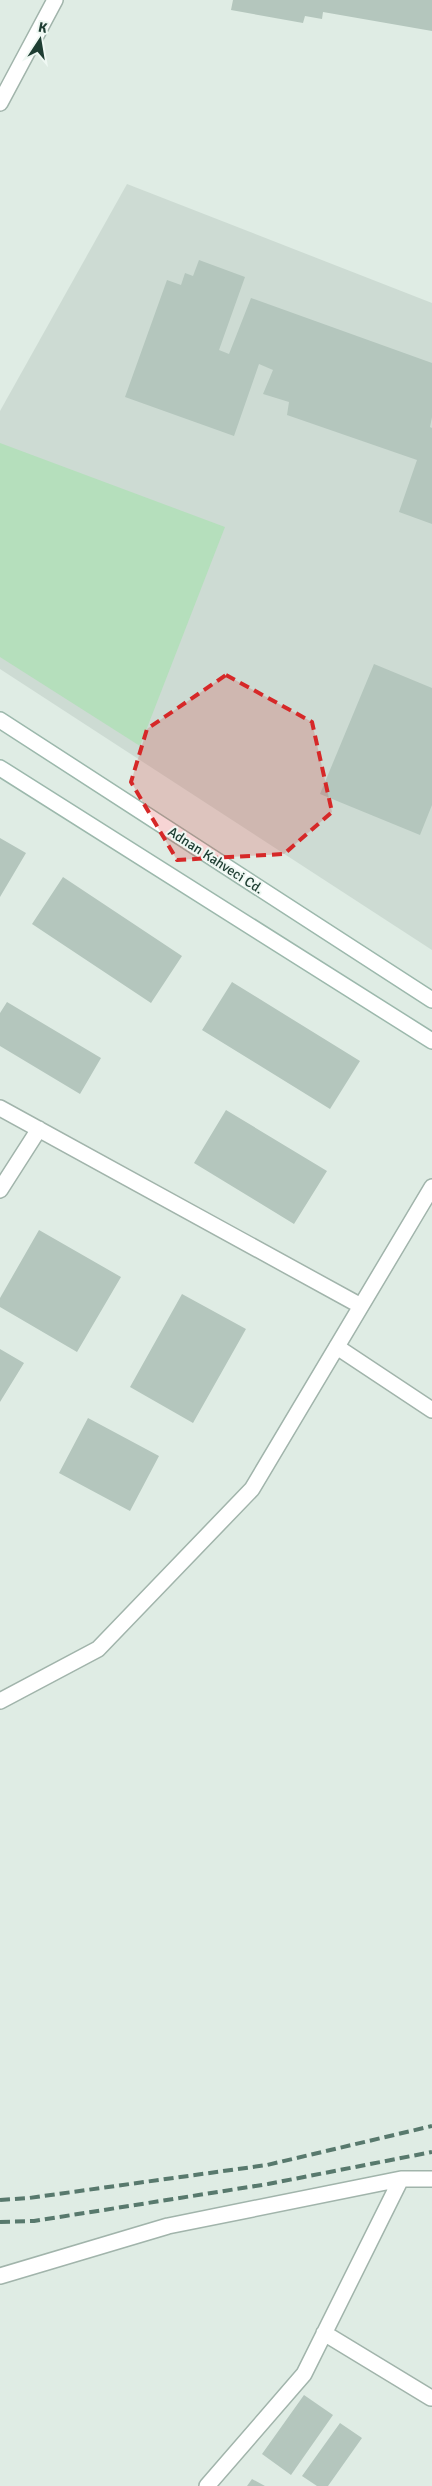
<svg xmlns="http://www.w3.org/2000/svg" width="432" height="2486" viewBox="0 0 432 2486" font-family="Signika,sans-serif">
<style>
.built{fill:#cddbd3}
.green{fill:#b5dfbc}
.building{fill:#b4c6bd}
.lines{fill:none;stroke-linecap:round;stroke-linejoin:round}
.lane-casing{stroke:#a1b4ab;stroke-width:18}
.street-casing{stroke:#a1b4ab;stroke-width:18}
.secondary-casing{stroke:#9cb8ac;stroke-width:18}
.lane{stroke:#fff;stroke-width:15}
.street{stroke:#fff;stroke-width:15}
.secondary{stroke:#fff;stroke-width:15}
.rail{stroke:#58796d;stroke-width:4;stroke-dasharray:10 5;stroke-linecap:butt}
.marked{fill:#d62828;fill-opacity:0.2;stroke:#d62828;stroke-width:4;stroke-dasharray:10 6;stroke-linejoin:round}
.labels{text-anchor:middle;stroke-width:4;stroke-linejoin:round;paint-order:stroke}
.street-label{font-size:14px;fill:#1e3d32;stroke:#eff8f3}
</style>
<rect width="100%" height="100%" fill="#dfece4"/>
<path class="built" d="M127,184l305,119v647l-432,-281v-258z"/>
<path class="green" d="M0,443l225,84 -85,219 -140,-89z"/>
<path class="building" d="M233,0h199v31l-109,-19 -1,7 -17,-3 -2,7 -72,-13z
M199,260l46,17 -26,73 10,4 22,-56 181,65v54l-2,10 2,1v96l-33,-12 18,-52 -130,-45 2,-13 -26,-8 10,-24 -14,-6 -25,72 -109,-39 42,-117 14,5 4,-12 8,3z
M374,664l58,24v117l-12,30 -100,-41z
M0,838l26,15 -26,44z
M63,877l119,79 -31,47 -119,-79z
M232,982l128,79 -30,48 -128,-79z
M7,1002l94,56 -21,36 -80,-48v-33z
M226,1110l101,61 -33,53 -100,-61z
M39,1230l82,47 -44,75 -77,-45v-9z
M182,1294l64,35 -53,94 -63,-36z
M0,1349l24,14 -24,39z
M88,1418l71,38 -29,55 -71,-38z
M304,2395l29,20 -42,60 -29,-21z
M340,2423l22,15 -34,48h-11l-15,-10z
M252,2479l13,7h-18z"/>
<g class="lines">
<defs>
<path id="lane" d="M337,1347l95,63"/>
<path id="street" d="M0,103l55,-103
M0,1108l361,198
M0,1190l39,-61
M0,1701l98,-52 154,-160 180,-302
M0,2276l168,-50 233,-47h31
M324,2333l107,65
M207,2486l97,-112 97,-195"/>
<path id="secondary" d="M0,720l432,280
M0,768l432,273"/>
</defs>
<use href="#lane" class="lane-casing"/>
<use href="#street" class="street-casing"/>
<use href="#secondary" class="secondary-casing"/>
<use href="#lane" class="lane"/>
<use href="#street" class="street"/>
<use href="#secondary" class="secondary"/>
<path class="rail" d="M0,2200l29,-2 238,-33 165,-39
M0,2222l34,-1 234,-37 164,-32"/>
</g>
<path class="marked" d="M226,675l86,47 20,90 -48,42 -107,6 -46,-78 16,-53z"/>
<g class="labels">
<g class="street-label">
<text transform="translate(216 860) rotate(33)" y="5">Adnan Kahveci Cd.</text>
</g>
</g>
<g transform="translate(40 40) rotate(12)" stroke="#eff8f3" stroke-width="4" paint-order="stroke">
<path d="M0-4L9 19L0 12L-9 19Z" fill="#1e3d32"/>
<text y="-8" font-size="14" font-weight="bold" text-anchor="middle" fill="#1e3d32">K</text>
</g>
</svg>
